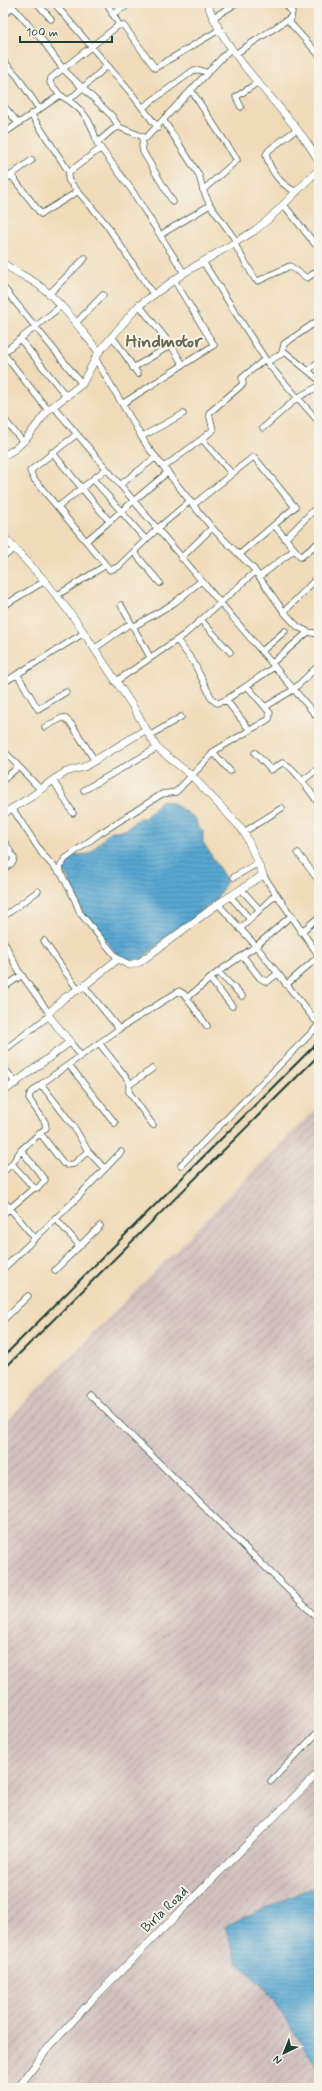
<svg xmlns="http://www.w3.org/2000/svg" width="322" height="2091" viewBox="0 0 322 2091" font-family="Mynerve,sans-serif">
<style>
.industrial{fill:url(#industrial-furrows)}
.water{fill:url(#water-rules);stroke:#3c7283}
.lines{fill:none;stroke-linecap:round;stroke-linejoin:round}
.minor-casing{stroke:#3e5548;stroke-width:7}
.tertiary-casing{stroke:#3e5548;stroke-width:8}
.minor{stroke:#fff;stroke-width:5.5}
.tertiary{stroke:#fff;stroke-width:7}
.rail{stroke:#1f3d34;stroke-width:2}
.labels{text-anchor:middle;stroke-width:4;stroke-linejoin:round;paint-order:stroke}
.street-label{font-size:14px;fill:#1f3d34;stroke:#f7f3e8}
.district-label{font-size:18px;font-weight:bold;fill:#676854;stroke:#f7f3e8}
</style>
<defs>
<pattern id="industrial-furrows" width="10" height="10" patternUnits="userSpaceOnUse"><rect width="10" height="10" fill="#d1bfbd"/><path d="M-1 1l2-2M0 10L10 0M9 11l2-2" fill="none" stroke="#a99c9a"/></pattern>
<pattern id="water-rules" width="6" height="5" patternUnits="userSpaceOnUse"><rect width="6" height="5" fill="#59a7d2"/><path d="M0 2.5h6" fill="none" stroke="#4989ab"/></pattern>
</defs>
<rect width="100%" height="100%" fill="#f7f3e8"/>
<filter id="ink" filterUnits="userSpaceOnUse"><feTurbulence type="fractalNoise" baseFrequency=".025" numOctaves="2"/><feDisplacementMap in="SourceGraphic" scale="8" xChannelSelector="R" yChannelSelector="G"/><feConvolveMatrix kernelMatrix="1 2 1 2 8 2 1 2 1" color-interpolation-filters="sRGB"/></filter>
<filter id="wash" filterUnits="userSpaceOnUse"><feTurbulence type="fractalNoise" baseFrequency=".012" numOctaves="4" result="noise"/><feDisplacementMap in="SourceGraphic" scale="16" xChannelSelector="R" yChannelSelector="G"/><feGaussianBlur stdDeviation="0.9" result="paint"/><feColorMatrix in="noise" values="0 0 0 0 0 0 0 0 0 0 0 0 0 0 0 0 0 1.4 0 .05"/><feComposite in="paint" operator="in"/></filter>
<g filter="url(#wash)">
<rect width="100%" height="100%" fill="#f0dbb9"/>
<path class="industrial" d="M319,1105v983h-316v-664z"/>
<path class="water" d="M161,800l12,3 23,16 1,6 6,6v11l24,39 -13,22 -9,5 -13,15 -20,9 -33,30 -18,-3 -39,-47 -15,-37 -6,-6 11,-14 17,-1 22,-23 14,-1 14,-12h6z
M319,1884v186l-52,-79 -30,-29 -12,-35z"/>
</g>
<g filter="url(#ink)">
<g class="lines">
<defs>
<path id="minor" d="M37,3l14,16
M54,3l77,90 27,35
M285,3l7,9 -2,11 29,32
M112,14l20,-11
M3,16l9,-9h1l30,34 20,28 49,47 7,11
M214,17l23,-14
M119,25l5,1 31,42 64,-38
M235,54l55,-36
M3,60l15,17 21,32
M191,90l46,70 -34,30
M60,95l-10,-12 1,-5 68,-53 -12,-22
M69,100l38,-34
M3,105l15,18
M241,107l-5,-10 21,-14
M142,108l52,-38h6l7,3
M31,114l38,58 32,-24
M164,121l35,54 4,15 7,15 27,37
M3,134l57,-39c22,13 31,24 37,48l15,-13 7,-3 27,11 85,-90
M143,138l-1,8 1,6 30,50
M97,143l34,46 53,84
M69,172l-1,6 1,3 37,43 47,70
M11,175l30,39 36,-22
M3,181l29,-21
M297,192c-17,-7 -26,-20 -31,-37l3,-5 28,-21
M284,205l31,39
M160,235l50,-30
M234,243l21,36 3,2 32,-15 17,12 12,-8
M203,262l66,103 50,57
M3,287l79,97
M49,294l36,-36
M139,305l32,40 12,20
M76,323l27,-28
M112,336l26,38
M20,339l47,58
M3,353l58,-47
M3,353l45,57
M282,353l2,-9 35,-24
M95,358l52,88 46,59 21,25 39,38 31,44 14,15 10,5 11,2
M267,362l18,-10 34,28
M133,368l38,-23
M308,371l11,-10
M122,404l92,-59 -40,-65
M54,407l265,312
M3,418l20,24
M263,428l34,-30 22,-12
M77,434l-47,37 4,8 76,91 8,-3 39,-38 33,-28
M141,437l42,-23
M202,439l11,-9 -4,-17 34,-29 -1,-6 23,-19
M52,452l57,69
M164,467l38,-28 30,35
M93,479l53,61
M120,485l36,-28
M193,505l60,-48 2,1 40,49 -55,47
M58,507l48,-38
M274,525l27,32 18,-15
M285,539l34,-34
M86,541l82,-69
M134,552l26,31
M3,557l11,-8
M181,558l31,-30
M259,577l35,-27
M56,596l50,-31
M121,605l29,52
M3,606l42,-25
M284,612l35,-36
M201,620l29,32
M133,627l41,-24 27,-22
M177,640l17,23 18,36 5,4 9,-3 48,-33
M94,649l37,-26
M262,651l23,-20
M272,663l36,-31
M17,674l21,35 28,-17
M115,682l69,-47 71,-63
M3,683l81,-50
M226,700l23,29
M265,707l28,-17 26,-25
M45,727l17,-9h3l7,7 23,36
M149,736l32,-19
M3,750l37,39
M213,752l17,19
M255,753l16,17 11,-7c9,-1 31,33 37,41
M3,760l5,-4
M3,780l15,-13
M53,780l20,33
M302,781l17,-13
M84,790l73,-42
M12,808l31,47 17,18
M244,832l38,-24
M3,839l11,19 -1,4 -10,8
M298,853l21,28
M263,875l56,81
M234,877l24,-14
M241,889l18,20
M230,896l19,22
M218,904l38,42 59,74
M3,917l35,-26
M240,929l36,-35
M301,932l18,-15
M3,940l15,30 31,43
M44,941l34,49
M243,956l17,22 7,4 10,-8
M118,959l-38,-46 -6,-15 -13,-25 -1,-6 5,-8 34,-25 63,-40 14,-2 40,-42 53,-31 1,-6 -23,-27
M218,972l24,24
M210,979l22,27
M286,985l33,-29
M84,986l35,43
M3,988l19,-13
M187,998l31,-26 38,-26 36,-31
M70,1042l11,14
M99,1043l30,38v11l24,33
M3,1051l46,-35
M69,1065l46,58
M3,1066l13,18
M41,1084l33,43 14,24 16,17
M129,1085l23,-16
M40,1133l23,30
M21,1150l24,30 -7,8h-4
M67,1165l7,-1 14,-13
M181,1165l138,-140
M3,1172l9,-8 9,-14 25,-22 -1,-6 -16,-23 1,-5 11,-10 78,-55 60,-38 5,3 23,32
M3,1200l31,37
M3,1214l31,-26 -22,-24
M55,1218l25,28
M3,1269l70,-67 48,-50
M55,1270l45,-44
M3,1310l4,5
M3,1320l25,-24
M89,1394l230,226
M271,1781l48,-50"/>
<path id="tertiary" d="M207,3c23,62 79,102 112,158
M3,263c11,9 25,14 37,23 23,18 40,43 59,66
M3,456l12,-7 12,-11 21,-28 34,-26 17,-32 39,-46 46,-33 70,-42 15,-12 50,-50
M3,536l42,45 29,37 58,87 25,43 35,28 49,52 6,10 16,37 -45,29 -78,58 -11,3 -11,-6 -34,27 -20,12 -15,15v3l21,26 -67,50
M3,814l28,-17 22,-17 13,-8 18,-5 61,-37
M18,2088l30,-40 45,-49 226,-227"/>
</defs>
<use href="#minor" class="minor-casing"/>
<use href="#tertiary" class="tertiary-casing"/>
<use href="#minor" class="minor"/>
<use href="#tertiary" class="tertiary"/>
<path class="rail" d="M3,1357l316,-316
M3,1370l316,-315"/>
</g>
</g>
<g class="labels">
<g class="street-label">
<text transform="translate(164 1909) rotate(-44)" y="5">Birla Road</text>
</g>
<g class="district-label">
<text x="164" y="347">Hindmotor</text>
</g>
</g>
<rect width="322" height="2091" fill="none" stroke="#f7f3e8" stroke-width="16"/>
<g transform="translate(284 2053) rotate(223)" stroke="#f7f3e8" stroke-width="3" paint-order="stroke">
<path d="M0-3L7 15L0 10L-7 15Z" fill="#1f3d34"/>
<text y="-6" font-size="11" font-weight="bold" text-anchor="middle" fill="#1f3d34">N</text>
</g>
<path d="M20 36v6h92v-6" fill="none" stroke="#1f3d34" stroke-width="2"/>
<text x="26" y="36" font-size="12" fill="#1f3d34" stroke="#f7f3e8" stroke-width="3" paint-order="stroke">100 m</text>
</svg>
